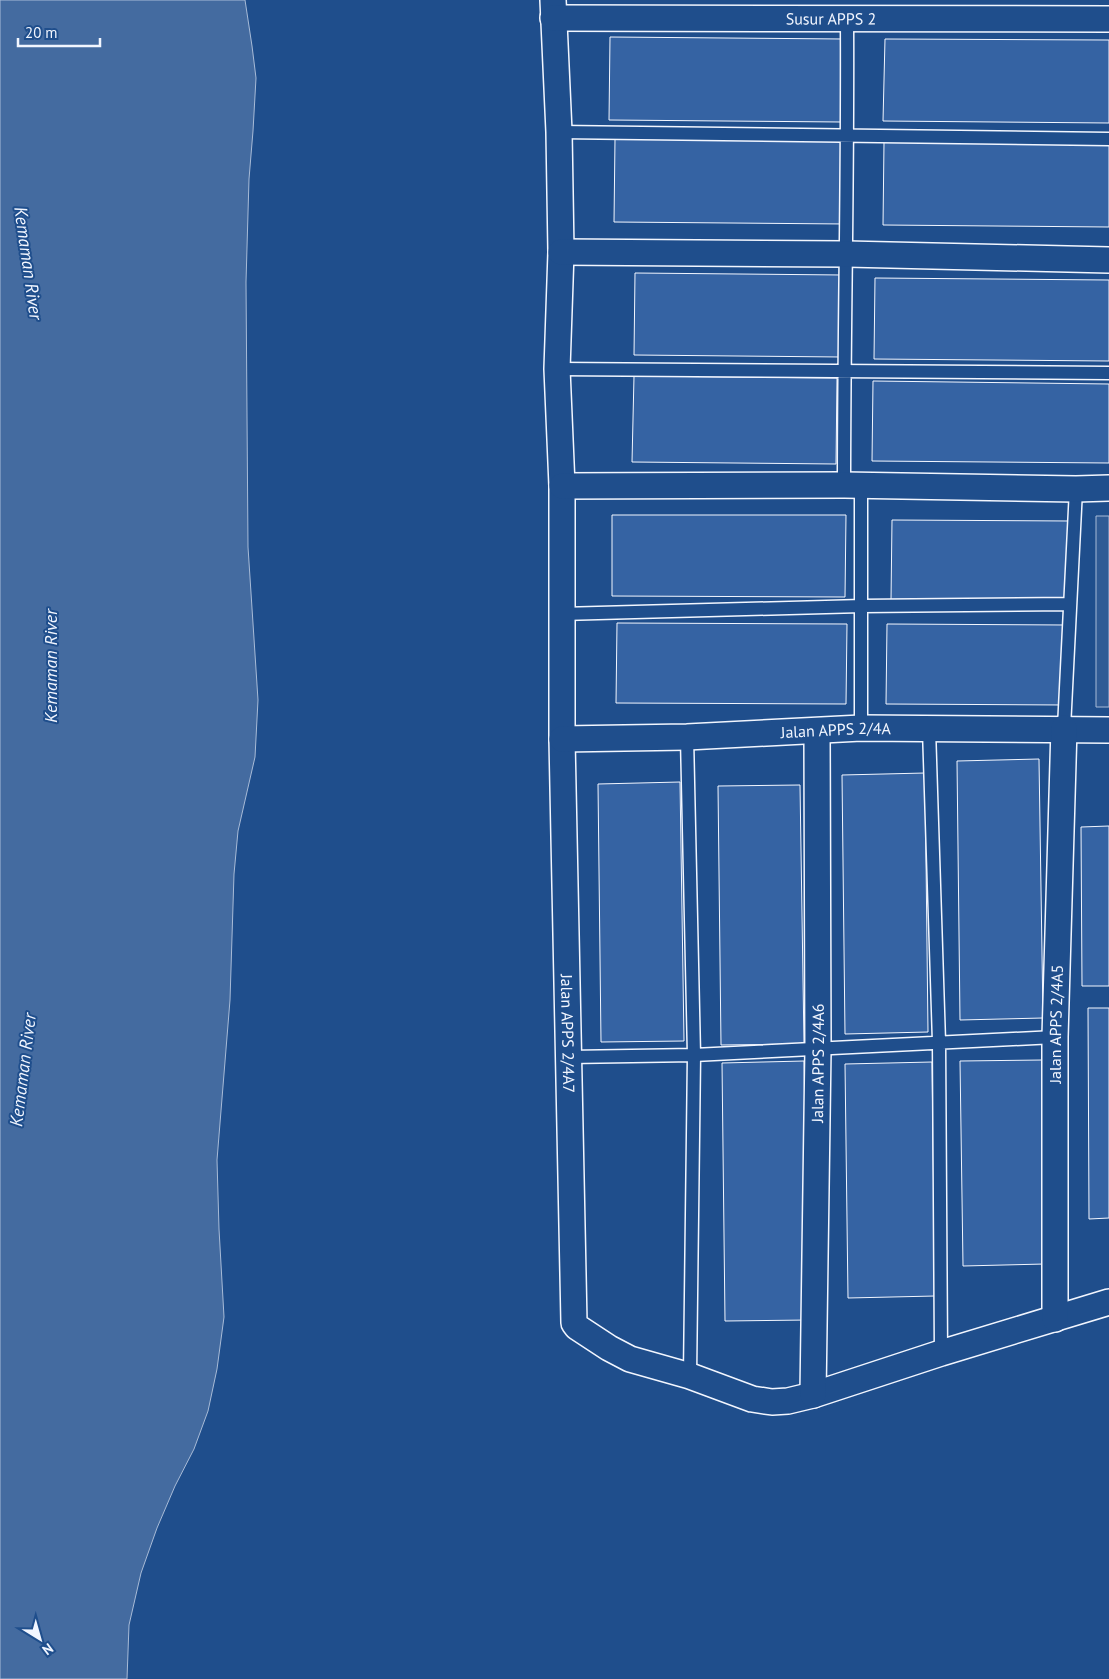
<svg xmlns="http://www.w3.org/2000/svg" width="1109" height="1679" viewBox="0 0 1109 1679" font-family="'PT Sans',sans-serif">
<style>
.built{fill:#305b95;stroke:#a8bbd7}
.water{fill:#446ba0;stroke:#a8bbd7}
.building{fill:#3563a3;stroke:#f2f6ff}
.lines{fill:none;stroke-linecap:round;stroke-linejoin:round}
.lane-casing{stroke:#f2f6ff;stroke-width:15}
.street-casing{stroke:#f2f6ff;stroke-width:28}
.lane{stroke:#1f4e8c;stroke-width:12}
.street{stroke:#1f4e8c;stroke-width:25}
.labels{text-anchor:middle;stroke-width:4;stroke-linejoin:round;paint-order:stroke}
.street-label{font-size:16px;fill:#f2f6ff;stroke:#1f4e8c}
.water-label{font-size:18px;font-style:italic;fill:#f2f6ff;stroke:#1f4e8c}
</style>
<rect width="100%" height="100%" fill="#1f4e8c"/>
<path class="built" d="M1096,516h13v191h-13z"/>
<path class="water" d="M0,0h245l7,46 4,32 -3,53 -4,48 -3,103 2,265 10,153 -3,57 -17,74 -4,43 -4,126 -13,160 2,69 5,88 -7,52 -9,42 -14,38 -19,37 -18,42 -16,45 -12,52 -2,54h-127z"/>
<path class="building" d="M610,37l233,2 -2,83 -232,-2z
M885,39l224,1v83l-226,-2z
M615,139l232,2 -1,83 -232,-2z
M884,142l225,2v83l-226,-2z
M635,273l208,2 -2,82 -207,-2z
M875,278l234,2v81l-235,-2z
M634,376l203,2 -1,86 -204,-2z
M873,381l236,3v79l-237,-2z
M612,515h234l-1,82 -233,-1z
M892,520l179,1 -1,81 -179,-2z
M617,623l230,1 -1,80 -230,-1z
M887,624l179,1 -1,80 -179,-1z
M1039,759l4,259 -83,2 -3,-259z
M925,773l3,259 -83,2 -3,-259z
M680,782l4,259 -83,1 -3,-258z
M800,785l4,259 -83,1 -3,-259z
M1109,826v160h-27l-1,-159z
M1088,1008h21v210l-20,1z
M1043,1060l2,204 -82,2 -3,-205z
M804,1061l4,259 -83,1 -3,-258z
M932,1062l3,234 -87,2 -3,-234z"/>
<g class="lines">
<defs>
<path id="lane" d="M559,132l550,7
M557,369l552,4
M844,485c0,-155 4,-310 3,-465
M861,485v243
M561,614l301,-8 208,-2
M1064,728l12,-239
M929,729l10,313 2,311
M687,737l7,318 -4,321
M569,1057l125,-2 361,-18"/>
<g id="street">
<path id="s1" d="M553,0l6,132 2,120 -4,117 5,117v253l12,584 3,4 32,21 21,11 60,17 62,23 20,3 16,-1 25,-6 128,-42 168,-51"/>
<path id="s2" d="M553,18l556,1"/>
<path d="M561,252l286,2 262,6"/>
<path d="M562,486l282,-1 232,4 33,-1"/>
<path id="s3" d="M562,739l125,-2 174,-9 248,2"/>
<path id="s4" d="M1055,1319v-282l9,-309"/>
<path id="s5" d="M813,1395l5,-346 -1,-318"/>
</g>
</defs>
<use href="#lane" class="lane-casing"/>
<use href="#street" class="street-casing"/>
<use href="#lane" class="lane"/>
<use href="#street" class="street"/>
</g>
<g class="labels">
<g class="street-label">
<text dy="6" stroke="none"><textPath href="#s2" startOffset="278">Susur APPS 2</textPath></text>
<text dy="6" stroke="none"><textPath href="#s3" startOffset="274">Jalan APPS 2/4A</textPath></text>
<text dy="6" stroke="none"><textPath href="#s4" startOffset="295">Jalan APPS 2/4A5</textPath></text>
<text dy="6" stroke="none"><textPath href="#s1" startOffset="1034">Jalan APPS 2/4A7</textPath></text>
<text dy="6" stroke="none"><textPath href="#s5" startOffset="332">Jalan APPS 2/4A6</textPath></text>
</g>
<g class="water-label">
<text transform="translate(28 263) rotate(82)" y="6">Kemaman River</text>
<text transform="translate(51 666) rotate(-90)" y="6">Kemaman River</text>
<text transform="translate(23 1070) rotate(-83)" y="6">Kemaman River</text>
</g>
</g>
<g transform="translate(40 1639) rotate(143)" stroke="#1f4e8c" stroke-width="4" paint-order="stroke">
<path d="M0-4L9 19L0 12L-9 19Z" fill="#f2f6ff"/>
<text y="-8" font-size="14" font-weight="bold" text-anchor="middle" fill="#f2f6ff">N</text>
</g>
<path d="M18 38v8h82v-8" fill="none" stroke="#f2f6ff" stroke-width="2.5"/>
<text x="25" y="38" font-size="15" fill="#f2f6ff" stroke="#1f4e8c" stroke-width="4" paint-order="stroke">20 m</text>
</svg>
